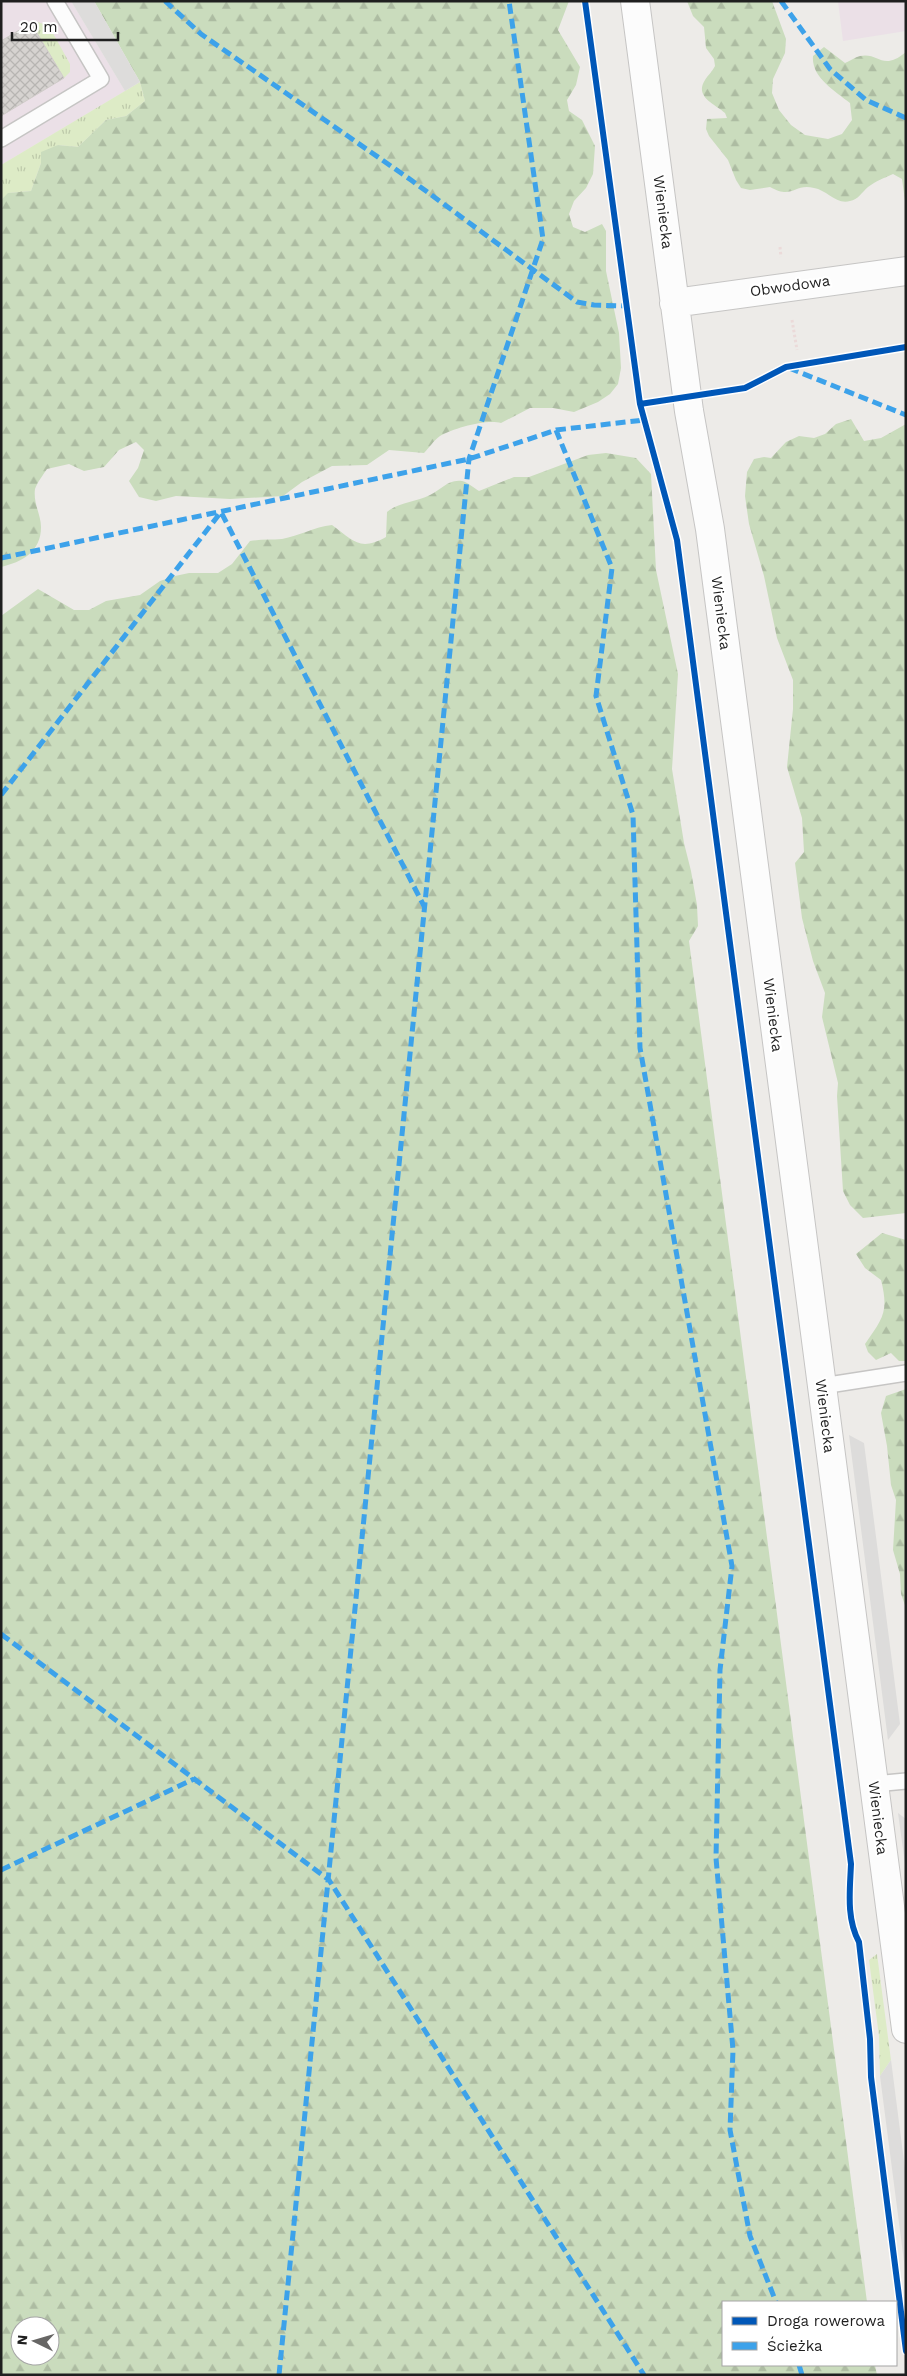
<svg xmlns="http://www.w3.org/2000/svg" width="907" height="2376" viewBox="0 0 907 2376" font-family="'Work Sans',sans-serif">
<style>
.industrial{fill:#ebe0e7}
.grass{fill:url(#grass-tufts)}
.forest{fill:url(#forest-firs);fill-rule:evenodd}
.parking{fill:#dddcdb}
.building{fill:url(#building-cross-hatch);stroke:#d0ccc9}
.lines{fill:none;stroke-linecap:round;stroke-linejoin:round}
.service-casing{stroke:#c6c5c4;stroke-width:18}
.tertiary-casing{stroke:#c6c5c4;stroke-width:30}
.path{stroke:#ebdad9;stroke-width:3;stroke-dasharray:2.5 2.5;stroke-linecap:butt}
.service{stroke:#fcfcfc;stroke-width:15}
.tertiary{stroke:#fcfcfc;stroke-width:28}
.quiet{stroke:#3da2ea;stroke-width:5;stroke-dasharray:10 5;stroke-linecap:butt}
.cycleway-casing{stroke:#fff;stroke-width:9}
.cycleway{stroke:#0057b8;stroke-width:6}
.labels{text-anchor:middle;stroke-width:4.5;stroke-linejoin:round;paint-order:stroke}
.street-label{font-size:15px;fill:#1f1f1f;stroke:#fff}
</style>
<defs>
<pattern id="grass-tufts" width="24" height="20" patternUnits="userSpaceOnUse" patternTransform="scale(1.25)"><rect width="24" height="20" fill="#ddebc6"/><path d="M3 7l-1-3M5 7V3M7 7l1-3M15 17l-1-3M17 17v-4M19 17l1-3" fill="none" stroke="#bdc9aa"/></pattern>
<pattern id="forest-firs" width="22" height="20" patternUnits="userSpaceOnUse" patternTransform="scale(1.25)"><rect width="22" height="20" fill="#cadcbd"/><path d="M5 1l3.5 6h-7zM16 11l3.5 6h-7z" fill="#adbca2"/></pattern>
<pattern id="building-cross-hatch" width="8" height="8" patternUnits="userSpaceOnUse" patternTransform="scale(1.25)"><rect width="8" height="8" fill="#d6d3d0"/><path d="M0 0l8 8M0 8l8-8" fill="none" stroke="#b7b5b2"/></pattern>
</defs>
<rect width="100%" height="100%" fill="#edebe8"/>
<path class="industrial" d="M1,1h70l54,90 -124,74z
M838,1h68v30l-63,10z"/>
<path class="grass" d="M35,21l14,5 21,38v8l-6,6 -33,-55z
M140,82l5,19 -19,15 -20,4 -28,27 -20,-2 -17,18 -10,28 -22,2 -8,7v-35z
M877,1954l14,106 -11,16 -1,-40 -10,-76z"/>
<path class="forest" d="M94,1h475l-11,29 22,37 -4,18 -9,15 2,11 13,9 13,26 -2,28 -7,14 -12,13 -5,13 4,13 12,5 17,-8 4,7v40l13,62 2,35 -3,16 -8,10 -12,8 -24,10 -21,-4h-23l-29,15c-15,-4 -47,5 -61,13 -6,4 -11,12 -16,17l-35,-3 -22,15 -35,1 -30,16 -19,14 -53,3 -54,-3 -20,5 -17,-4 -10,-16 9,-13 6,-18 -8,-8 -17,8 -15,17 -20,4 -15,-7 -22,5c-4,6 -10,14 -12,20 -2,14 6,26 6,38 0,25 -19,35 -40,40v-367l7,-7 23,-2 10,-28v-11l17,-7 20,2 28,-27 20,-4 19,-15 -5,-19z
M687,1h85l14,38 -1,14 -12,26 -1,14 7,17 12,15 14,10 23,4 14,-5 10,-14 -2,-17c-15,-12 -39,-26 -37,-47l11,-9 21,16c5,-2 10,-6 15,-7 19,-4 22,16 46,-4v156l-4,-29 -9,-5c-9,4 -17,7 -25,13 -6,5 -10,13 -18,14 -14,4 -23,-11 -36,-13 -20,-5 -21,12 -44,-1l-20,3 -9,-2 -5,-8 -8,-20 -19,-24 -3,-7 1,-10 20,-1 -2,-5c-10,-9 -31,-16 -20,-33 3,-5 7,-8 10,-14l-1,-7 -8,-11 -2,-21 -11,-11z
M851,419l13,22 17,-3 25,-14v789l-43,5 -13,-13 -7,-14 -6,-95 1,-13 -16,-66 3,-24 -12,-32 -11,-43 -7,-55 9,-11 -2,-34 -15,-51 6,-58v-29l-16,-42 -13,-62 -15,-52 -4,-28 2,-24 7,-13 10,-2 7,1 15,-16 13,-6 15,2 11,-4 11,-10z
M606,453l30,5 15,16 5,96 22,104 -6,95 12,74 7,28 6,34 1,21 -9,15 178,1361h-144v63h152l2,10h-876v-1759l37,-27 36,21h15l17,-9 34,-6 20,-14 15,-5 14,-3h29l14,-9 18,-23c11,-2 21,-1 32,-2 17,-3 32,-12 50,-14 21,15 27,27 54,12l1,-25c12,-10 29,-10 43,-17 11,-5 18,-16 32,-14 5,1 12,7 17,10l35,-14h15l59,-22zM20,2326h30v30h-30z
M882,1233l24,7v121h-7l-8,-8 -15,7 -8,-8 -3,-8c18,-26 24,-32 16,-64l-16,-12 -9,-14z
M906,1389v219l-5,-14 -1,-20 -7,-24 3,-50 -5,-15 -4,-39 -6,-33 5,-17z"/>
<path class="parking" d="M71,1h23l46,81 -15,9z
M849,1435l15,8 36,281 -12,16z
M898,1813l8,6v52z
M891,2060l15,117v100l-26,-201z"/>
<path class="building" d="M31,23l33,55 -63,38v-75z"/>
<g class="lines">
<defs>
<path id="service" d="M1,139l100,-60 -46,-78
M822,1386l84,-13
M874,1784l32,-3"/>
<path id="tertiary" d="M635,1l54,410 21,118 196,1500
M674,303l232,-32"/>
</defs>
<use href="#service" class="service-casing"/>
<use href="#tertiary" class="tertiary-casing"/>
<path class="path" d="M780,247l1,10
M792,320l5,30"/>
<use href="#service" class="service"/>
<use href="#tertiary" class="tertiary"/>
<path class="quiet" d="M165,1l36,33 210,146 166,122 17,3 32,1
M781,1l49,68 36,31 40,18
M789,368l117,47
M556,430l56,138 -16,128 37,119 7,233 92,518 -12,104 -4,188 17,192 -3,80 20,106 26,66
M1,558l468,-99 87,-29 88,-10
M1,795l220,-283 204,396
M1,1634l328,246 315,495
M1,1870l193,-91
M799,2365l3,10
M279,2375l190,-1916 74,-220 -34,-238"/>
<defs>
<path id="cycleway" d="M585,1l55,403 37,136 174,1324c-1,26 -5,54 8,78l11,97 1,38 35,274
M640,404l105,-16 41,-21 120,-20"/>
</defs>
<use href="#cycleway" class="cycleway-casing"/>
<use href="#cycleway" class="cycleway"/>
</g>
<g class="labels">
<g class="street-label">
<text transform="translate(663 212) rotate(83)" y="5">Wieniecka</text>
<text transform="translate(790 286) rotate(-8)" y="5">Obwodowa</text>
<text transform="translate(721 613) rotate(83)" y="5">Wieniecka</text>
<text transform="translate(773 1015) rotate(83)" y="5">Wieniecka</text>
<text transform="translate(825 1416) rotate(83)" y="5">Wieniecka</text>
<text transform="translate(878 1818) rotate(83)" y="5">Wieniecka</text>
</g>
</g>
<rect width="907" height="2376" fill="none" stroke="#1f1f1f" stroke-width="5"/>
<rect x="722" y="2301" width="175" height="65" fill="#ffffff" stroke="#a5a5a5"/>
<rect x="732" y="2317" width="25" height="8" fill="#0057b8" stroke="#a5a5a5"/>
<text x="767" y="2326" font-size="15" fill="#1f1f1f">Droga rowerowa</text>
<rect x="732" y="2342" width="25" height="8" fill="#3da2ea" stroke="#a5a5a5"/>
<text x="767" y="2351" font-size="15" fill="#1f1f1f">Ścieżka</text>
<g transform="translate(35 2341) rotate(275)"><circle r="24" fill="#ffffff" stroke="#a5a5a5"/>
<path d="M0-4L9 19L0 12L-9 19Z" fill="#676665"/>
<text y="-8" font-size="14" font-weight="bold" text-anchor="middle" fill="#1f1f1f">N</text>
</g>
<path d="M12 32v8h106v-8" fill="none" stroke="#1f1f1f" stroke-width="2.5"/>
<text x="20" y="32" font-size="15" fill="#1f1f1f" stroke="#ffffff" stroke-width="4" paint-order="stroke">20 m</text>
</svg>
